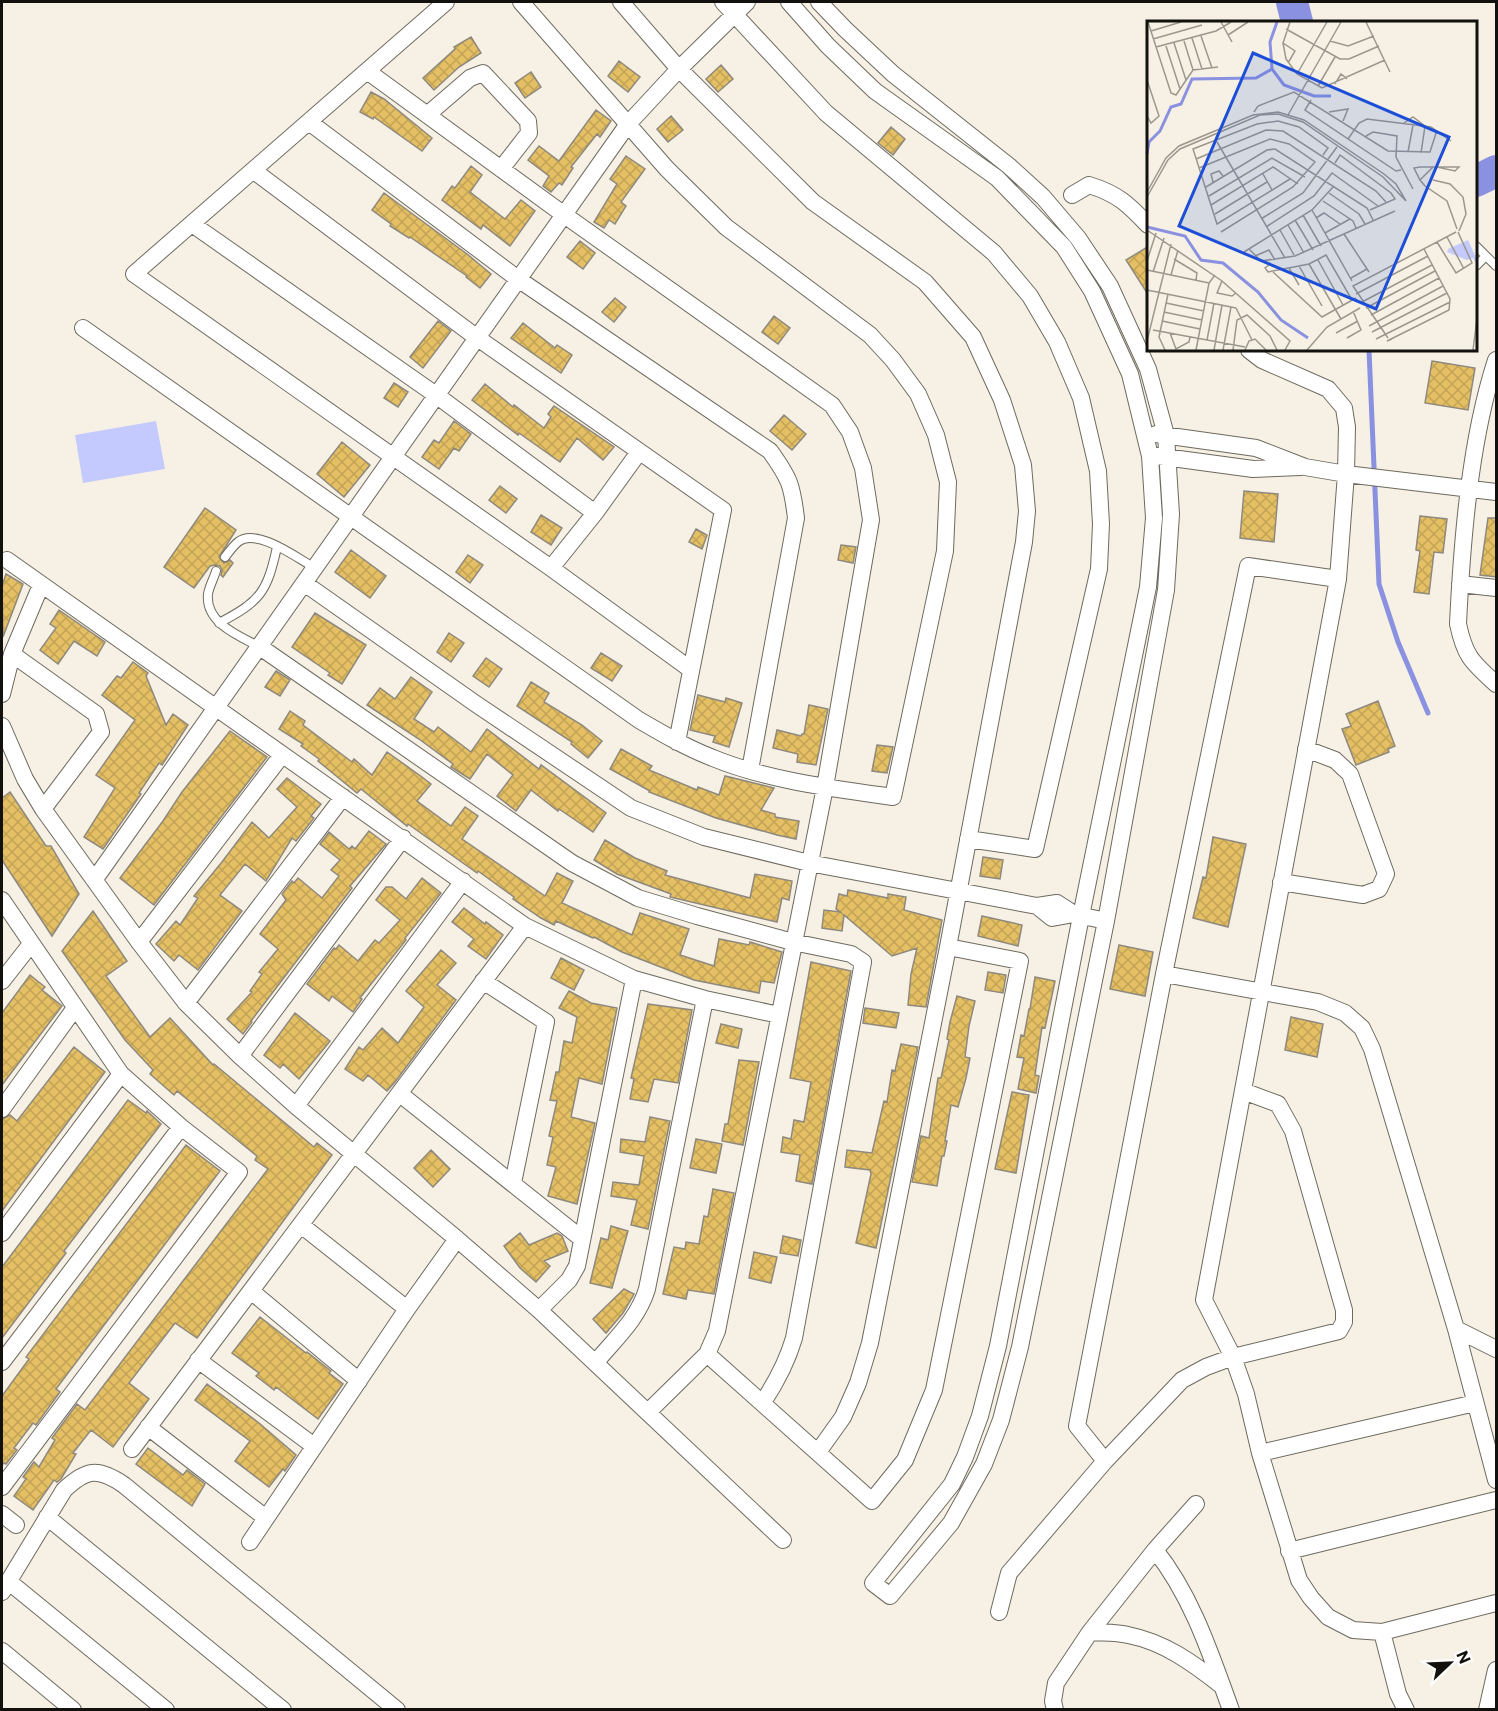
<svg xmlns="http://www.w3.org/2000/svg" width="1498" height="1711" viewBox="0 0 1498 1711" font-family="Commissioner,sans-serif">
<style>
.pitch{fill:#c4cafd}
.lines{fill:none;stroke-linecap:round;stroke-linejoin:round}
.stream{stroke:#8a91e1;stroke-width:5}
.river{stroke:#8a91e1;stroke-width:32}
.building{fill:url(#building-cross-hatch);stroke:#8e897e;stroke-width:1.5}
.lane-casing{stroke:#6e6a5f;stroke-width:10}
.street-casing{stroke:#6e6a5f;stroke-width:18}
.lane{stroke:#fff;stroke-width:8}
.street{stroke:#fff;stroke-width:16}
.inset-river{fill:none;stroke:#8a91e1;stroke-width:3}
.inset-road{fill:none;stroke:#9b978e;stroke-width:1.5}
.view{fill:#1d4ed8;fill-opacity:0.15;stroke:#1d4ed8;stroke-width:3}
.inset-edge{fill:none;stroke:#13110d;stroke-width:3}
</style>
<defs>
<pattern id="building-cross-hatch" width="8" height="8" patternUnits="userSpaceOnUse" patternTransform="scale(1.5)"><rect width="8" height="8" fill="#e4bf63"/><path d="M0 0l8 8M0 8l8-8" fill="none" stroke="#c3a355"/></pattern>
</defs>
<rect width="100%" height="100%" fill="#f6f1e4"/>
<path class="pitch" d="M156,421l9,48 -82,14 -8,-48z"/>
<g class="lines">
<path class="stream" d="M1369,350l10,234 19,58 30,71"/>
<path class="river" d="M1292,2l5,20
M1476,181l20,-10"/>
</g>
<path class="building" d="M471,37l10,16 -22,14 -25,23 -11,-12 32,-29 -1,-2z
M619,61l21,16 -12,15 -20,-16z
M721,65l12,14 -15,13 -12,-13z
M531,72l10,15 -16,11 -10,-15z
M371,92l13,7 48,39 -10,13 -48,-34 -1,2 -13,-7z
M596,110l15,11 -11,16 -3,-3 -26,33 2,1 -11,17 -3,-2 -8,9 -8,-6 6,-10 -21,-16 11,-14 20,15z
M671,116l12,14 -15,12 -11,-13z
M891,127l14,12 -12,16 -15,-12z
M626,156l19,13 -24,33 5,4 -11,18 -6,-4 -5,8 -10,-6 23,-38 -7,-5z
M471,166l11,9 -12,17 35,27 16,-19 14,11 -25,35 -27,-21 -2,4 -39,-29 10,-14 3,2z
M384,193l83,61 24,20 -11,14 -14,-11 1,-1 -57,-39 -1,1 -19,-12 1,-2 -19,-14z
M580,241l15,12 -12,16 -16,-12z
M1149,246v50l-23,-36z
M615,298l11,9 -12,15 -12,-10z
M774,316l16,12 -12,16 -16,-12z
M438,321l13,10 -28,37 -13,-11z
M523,323l32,25 2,-3 15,10 -11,18 -50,-35z
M1432,361l43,7 -7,42 -43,-7z
M394,383l14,9 -10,15 -14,-9z
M485,384l28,23 1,-2 30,23 7,-11 -3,-3 6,-8 60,41 -11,13 -26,-22 -17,24 -41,-29 -1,2 -46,-35z
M784,415l22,19 -14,16 -22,-19z
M454,421l17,13 -12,17 -5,-3 -15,21 -17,-12 12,-17 5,3z
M342,442l28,23 -26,32 -27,-23z
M500,486l17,13 -11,14 -17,-13z
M1244,491l34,3 -4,48 -34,-4z
M205,508l31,22 -17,27 5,6 6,-3 3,3 -10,14 -2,-2 1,-5 -2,-4 -5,-1 -5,1 -16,22 -30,-21z
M541,515l21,13 -11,17 -20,-13z
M1420,516l27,3 -4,34 -9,-1 -5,42 -15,-2 6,-41 -4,-1z
M1488,518h9v59l-17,-2z
M696,529l11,6 -5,14 -13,-7z
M841,545l15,2 -3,16 -15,-3z
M351,550l35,26 -16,22 -35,-26z
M468,555l15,10 -13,18 -14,-11z
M6,574l17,10 -20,53 -1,-51z
M59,610l46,32 -8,14 -23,-15 -16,23 -18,-14 16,-22 -6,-4z
M315,613l51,32 -24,39 -14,-9 2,-2 -38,-26z
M449,633l15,10 -13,19 -14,-10z
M601,653l21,13 -10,15 -21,-13z
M486,658l16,11 -13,18 -16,-11z
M133,662l15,11 -2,3 20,49 7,-11 15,11 -26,40 -3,-2 -20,30 2,1 -38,55 -19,-12 31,-49 -19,-13 39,-55 -33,-25 15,-19 4,2z
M276,671l14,9 -10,16 -15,-9z
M411,677l21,15 -18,27 20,13 4,-5 33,25 16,-23 52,40 2,-4 65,48 -13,19 -34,-23 -1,2 -27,-21 -15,21 -19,-15 16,-21 -26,-21 -17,25 -19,-12 2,-3 -34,-25 -52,-34 13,-17 15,11z
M531,682l18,11 -5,9 38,23 20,16 -14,17 -17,-14 1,-2 -55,-36z
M698,695l27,7 1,-4 16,5 -13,44 -16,-5 2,-6 -25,-6z
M1378,701l17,45 -7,3 1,3 -33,13 -14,-36 9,-3 -5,-12z
M809,705l19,4 -12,56 -19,-3 1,-8 -25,-6 4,-18 24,6 1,-2h2z
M290,711l15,10 -2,4 49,37 2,-3 18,16 15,-23 35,25 9,7 -14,17 34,25 14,-19 13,9 -16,23 83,57 12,-23 16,8 -11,22 70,32 8,-22 49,16 -9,26 34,11 5,-27 30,6 1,-3 32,10 -8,31 -13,-2 -2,12 -65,-13 -72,-28 -28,-15 -1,1 -37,-17 -2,4 -13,-7 -28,-19 1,-2 -36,-26 -1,2 -69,-49 -1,2 -46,-37 -4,4 -39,-32 1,-2 -18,-13 2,-2 -24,-15z
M230,731l37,26 -113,148 -34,-27 43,-57 19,-29z
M877,745l16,2 -6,26 -15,-2z
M621,749l31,17 -3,4 48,20 1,-3 21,8 6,-19 49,12 -13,22 14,4v3l24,4 -3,18 -19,-4 -61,-17 -67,-26 1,-1 -40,-22z
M287,778l34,26 -10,12 3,2 -18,23 -4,-3 -26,43 -21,-17 -25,31 22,16 -44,59 -19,-15 -5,6 -18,-17 20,-23 4,4 18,-27 -4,-2 28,-34 30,-40 17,16 28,-31 -20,-18z
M10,792l36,54h5l28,48 -27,42 -50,-76v-62z
M369,831l17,13 -36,42 2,2 -101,133 1,1 -9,12 -16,-15 25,-27 -2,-1 12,-17 -3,-2 19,-23 -18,-15 26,-34 -4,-6 10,-13 2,2 4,-5 24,20 17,-22 -8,-6 9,-10 -20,-16 9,-12 20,17 3,-3 3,3z
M1213,837l33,7 -18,83 -35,-9 10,-41 3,1z
M605,840l30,18 32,13 -2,4 85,23 5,-24 37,7 -3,19 -7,-2 -5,24 -107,-25 1,-3 -54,-20 -23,-14z
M983,857l20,3 -3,19 -20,-3z
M422,878l19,15 -36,45 1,2 -46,58 2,1 -9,13 -21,-16 -3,5 -22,-17 27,-36 2,1 3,-4 19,16 17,-21 4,3 21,-23 -24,-20 10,-13h6l14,12z
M848,890l40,8v-4l18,3 -2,13 38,10 -16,87 -18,-2 3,-31 6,-26 -25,8 -48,-41 -2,16 -20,-3 2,-18 16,2 -4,-3 3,-15 8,2z
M464,908l21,16 1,-2 17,13 -17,24 -18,-13 6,-7 -22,-17z
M93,911l34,50 -21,15 44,61 20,-19 43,47 1,-1 100,83 3,-4 15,12 -135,183 -22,-15 -46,60 20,16 -36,48 -22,-17 -18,23 3,1 -15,25 -4,3 -3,-2 -21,30 -19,-14 12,-17 -3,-2 11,-15 5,5 16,-27 -3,-2 25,-34 8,6 183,-241 -13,-9 2,-4 -26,-21 -54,-44 -3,4 -24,-21 3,-4 -28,-30 -63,-89z
M982,916l40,9 -4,21 -40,-10z
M1119,945l34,7 -8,44 -35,-7z
M441,950l15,13 -19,22 19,15 -61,82 -8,9 -19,-16 -5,6 -18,-12 14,-22 4,3 19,-22 16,15 26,-36 -18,-16z
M561,958l23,12 -10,20 -23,-12z
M811,962l40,9 -39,213 -16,-3 4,-26 -19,-3 2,-15 8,2 3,-19 10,2 7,-40 -21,-4z
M988,972l18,3 -3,18 -18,-3z
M30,975l15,12 -3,3 20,16 -60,79v-72z
M1035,977l20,4 -10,47 -3,-1 -7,48 4,1 -3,17 -18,-4 6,-31 -7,-1 4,-22 3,1 5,-27h1z
M569,991l22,12 26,5 -15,76 -23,-6 -8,39 24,6 -18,81 -29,-8 8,-29 -9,-2 6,-28 -4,-1 8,-35 -7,-1 6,-28h3l5,-31 8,2 5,-26 -18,-9z
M957,996l18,5 -6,25 -4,31 5,1 -4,20 -8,29 -7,-2 -6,36h2l-3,15h-2l-5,30 -25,-4 9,-46 8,2 9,-60h3l8,-38 -2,-1 3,-17z
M648,1004l44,6 -14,73 -24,-4 -6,23 -18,-3 4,-20 -3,-1z
M865,1008l34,5 -3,15 -33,-5z
M295,1013l35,28 -31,38 -16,-15 -3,4 -16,-13z
M1291,1017l32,7 -6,33 -32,-7z
M721,1024l21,5 -4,19 -22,-5z
M901,1044l17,3 -42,201 -20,-5 15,-69 -1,-4 -25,-3 2,-17 25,3 12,-52 3,1 5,-32 3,1z
M74,1047l31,25 -103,139v-92l8,-4 7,6z
M739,1060l20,2 -16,83 -21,-4 3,-17h3z
M1012,1092l17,3 -13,78 -21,-4z
M128,1100l18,13 1,-2 14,13 -97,127 2,2 -64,85v-71z
M650,1117l20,4 -22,108 -17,-4 6,-25 -26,-4 2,-14 26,3 5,-29 -24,-4 1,-13 24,3z
M696,1139l26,5 -6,29 -26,-5z
M186,1145l34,26 -164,218 4,3 -24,33 -3,-2 -19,25 3,2 -11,14 -2,-1 -2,2v-69l27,-37 -3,-2z
M431,1150l19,19 -17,18 -19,-19z
M713,1189l21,4 -20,101 -26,-4 -2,9 -23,-5 11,-47 11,2 1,-7 13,2 5,-28 4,1z
M611,1226l17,5 -16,57 -22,-5 11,-45 7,2z
M520,1233l9,12 28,-12 5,3 6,15 -24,10 6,5 -14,16 -16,-14 -16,-22z
M783,1236l18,4 -3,16 -18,-3z
M754,1252l23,5 -6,26 -22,-5z
M624,1289l10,5 -1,2 -10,17 -17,20 -13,-14z
M260,1317l46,36 1,-1 24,19 -2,2 14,11 -25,35 -42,-32 -2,3 -18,-14 3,-3 -27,-20z
M207,1384l52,39 37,32 -11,16 -2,-2 -14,18 -34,-26 15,-20 -55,-41z
M148,1448l35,27 4,-5 18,14 -13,22 -56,-42z"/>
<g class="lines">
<defs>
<path id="lane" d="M1476,246l20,20
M1476,266l10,-10
M225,557c4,-5 8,-11 13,-15 18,-15 59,16 77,26
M216,571c-2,7 -7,16 -8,23 -3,29 31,42 52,53
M219,623c42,-22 48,-31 58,-76"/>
<path id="street" d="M446,2l-312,272 417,294 139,101
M621,2l58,67 134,133 112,80 48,55 29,63 21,65 4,46 -3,31 -76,405 -78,396 -12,40 -15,34 -25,35
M723,2l103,111 168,140 36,43 27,46 24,56 17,73 3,53 -2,45 -64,280 -67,-10
M789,2l39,44 47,45 122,87 67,69 28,44 38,83 20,82 4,62 -6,69 -67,329 -83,430 -18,70 -15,41 -13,27 -79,99 17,13 61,-73 33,-59 17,-44 19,-73 86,-426 60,-331 5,-76 -5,-79 -18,-66 -38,-83 -32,-48 -35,-41 -34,-31 -116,-92 -48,-45 -26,-27
M367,71l196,143 269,191 18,27 13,36 8,52 -46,267 -108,544 -10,23 -58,57
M427,115l43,-37 13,-5 45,48 1,12 -28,36
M309,122l209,157 252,172c20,28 22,34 26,67l-46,252
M254,171l222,166 247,173 -46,232
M1072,195l17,-10c29,9 39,19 59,40
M192,224l244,171 159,118
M83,328l556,392c24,14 48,28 74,38 53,22 123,31 180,39l52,-246 3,-69 -12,-47 -18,-41 -25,-34 -23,-25 -144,-108 -59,-58 -146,-167
M1249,350l13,10 66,29 16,19 3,19 -1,47 -8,105 -134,721 29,57 13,37 14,59 39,127 12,18 17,19 25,13 29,2 114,-29
M1496,360c-26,80 -34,180 -38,264 7,33 14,38 38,60
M1156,434l100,14 49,19 41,7 150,18
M1157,456l96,13 48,-2
M7,560l518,366 109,53 71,20 74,16
M551,568l44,-55 44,-61
M304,583l172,121 155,104 73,29 105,26 228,43 20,-3 17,11
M1460,584l36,4
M260,647l312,216 66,35 59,18 96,26 58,12 12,8 -69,376c-7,24 -17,43 -31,64
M12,654l84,60 5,18 -58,77
M2,694l10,-40 29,-69
M2,726l23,53 18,30 96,133 47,61 54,53 56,50 161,133 82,71 244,230
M95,879l533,-755 51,-55 68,-67
M1281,882l82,13 16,-6 7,-15 -36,-100 -15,-14 -29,-11
M2,900l119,174 60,53 58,45 -237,315
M1037,906l15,12 22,-4 32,7
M139,942l143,-187
M1164,974l154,28 27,11 17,15 10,21 84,280 40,151
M2,981l29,-37
M483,981l63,41 -33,161
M186,1003l157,-206
M240,1056l163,-218
M400,1094l182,145
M296,1106l167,-225
M2,1109l73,-101
M301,1225l106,84
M2,1233l119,-159
M251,1291l108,90
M539,1310l30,-30 8,-14 57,-287
M1456,1329l40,20
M707,1354l165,147 33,-41 29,-70 86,-429 -72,-14
M198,1360l116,86
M2,1362l179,-235
M596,1362c19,-23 42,-43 51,-73l58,-290
M148,1427l118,91
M132,1449l393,-523
M1260,1453l215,-50
M1105,1461l-28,-35 87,-452 84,-408 90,13
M2,1514l14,11
M47,1517l236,193
M250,1542l157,-233 50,-70
M1155,1550l41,-46
M1289,1551l207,-51
M8,1581l158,129
M2,1592l62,-102c22,-21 34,-23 60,-5l273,225
M999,1612l10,-39 96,-112 77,-81 24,-13 27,-10 106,-26 5,-9v-12l-51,-179 -15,-27 -35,-13
M1090,1632c12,1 26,0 38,3 36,7 65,28 94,51
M1382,1632l16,62 8,16
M2,1651l71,59
M1055,1710l-2,-9 3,-18 34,-51 65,-82c37,46 56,105 76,160
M1487,1710l9,-40"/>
</defs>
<use href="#lane" class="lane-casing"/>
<use href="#street" class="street-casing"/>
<use href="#lane" class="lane"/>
<use href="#street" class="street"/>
</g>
<g transform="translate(1147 21)">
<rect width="330" height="330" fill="#f6f1e4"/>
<path d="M321,219l9,20v5l-4,-7 -6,2 -20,-8 1,-3z" fill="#c4cafd"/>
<path class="inset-river" d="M125,48l12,16 30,11h17M0,133l2,-12 11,-11 11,-24 10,-3 11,-25 64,-1 16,-9 -2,-27 7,-20M0,206l38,9 16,24 22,3 35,29 23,28 27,18"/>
<path class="inset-road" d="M1,1l23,71 5,2 17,-25 25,-3M74,1l11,20M143,1l-7,21 3,16 11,15 25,14 63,-28M219,1l24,50M139,8l54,30h9l30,-13M4,10l30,-9M81,14l20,-13M54,15l11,32M45,17l10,31M6,18l49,-14M37,20l9,29M183,20l18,5 26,-10M27,22l12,37M136,22l12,8 -7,12M19,25l14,43M9,26l60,-16 15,-9M150,53l30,-52M0,59l12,36 -8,7 -4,-7M188,63l6,-10 6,5M171,65l17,-29M164,79l-6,10 91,61 5,-1M107,91l4,-6 36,-14 94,59 42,1 7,-22M182,91l19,-3 -5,12M141,94l53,-93M257,102l9,-6 12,9 -4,27M219,115l7,-4 24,4 -1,21 17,32M201,118l11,-16 8,-4 64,8 20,14M70,121l68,116M261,131l5,-27M49,138l70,-29 17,1 93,60 10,11M188,142l5,-8 51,38 4,6 -25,11M52,147l71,-29 19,5 26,18 -22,25 -72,45M116,153l9,16M143,158l-73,45 -24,-75 64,-25 21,-3 21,6 29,21 -5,7M273,159l13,-13h26l-4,4 -18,-4h-17l-6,1 6,12 5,6 22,15 10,28M286,159l17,4 13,13 3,17 -7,17M66,161l-2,-8 8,-3 4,5M59,166l61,-37 8,-1 92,59 6,12M0,171l19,-34 13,-12 74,-31 25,-3 26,8 80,54 12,10 10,17 -23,-24 -80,-55 -25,-8 -18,1 -80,34 -12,11 -21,37M182,172l30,21 6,10M62,175l63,-38 33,19M176,180l30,20 3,7M64,184l62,-38 25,17M165,189l40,71M68,193l52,-32M156,194l18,31M169,197l8,-5 16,11M114,198l42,-26 34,-46M148,199l18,30M141,204l16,28M119,206l48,-31 18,-23 46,33M0,209l75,51 68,60 -5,9M133,209l14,25M178,212l25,-14M197,213l25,38M300,216l17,32M290,221l19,31 16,-10 -14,-31M102,228l12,12 34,-5 100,-45M97,231l68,-42 22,-24M108,235l14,-6 6,10M27,238l23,14 -1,7M171,239l25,45M0,240l9,-28M162,243l32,55M122,244l-4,3 3,4 41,-8 17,-9 26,45M152,245l23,40M142,247l10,17M0,249l62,13M6,251l11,-34M126,251l49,45 34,-19M24,254l7,-25M204,257l16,-9M75,260l-5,12 15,3 4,-3M0,269l89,18M209,273l72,-38M215,281l70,-37M19,282l38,8M89,287l16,32M219,287l69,-37M17,291l38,8M224,294l68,-37M15,300l38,8M222,305l74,-40M6,309l92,17M225,311l75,-39M23,312l6,16 13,-7 1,-5M189,312l22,-12M200,317l14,-8 -8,-19M241,317l-35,-52 103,-54M229,318l74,-37M245,318l-5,2 62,-31 1,-11 -26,-50M60,319l7,-37M0,320l24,-97M18,329l-6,-13 9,-43M49,329l13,-67 6,-8M67,329l8,-45M76,329l8,-43M86,329l4,-30 10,-5 23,21 7,14M98,329l4,-9 6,-2 11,11M160,329l20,-23 33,-19M326,329l4,-31"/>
<path class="view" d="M106,32l196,84 -73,172 -197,-83z"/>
<rect width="330" height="330" class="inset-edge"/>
</g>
<rect width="1498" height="1711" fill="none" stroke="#13110d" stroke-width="6"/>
<g transform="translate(1450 1663) rotate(67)" stroke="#fefefe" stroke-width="4.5" paint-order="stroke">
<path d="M0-4.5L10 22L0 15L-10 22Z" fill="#13110d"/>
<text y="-9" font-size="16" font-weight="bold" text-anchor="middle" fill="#13110d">N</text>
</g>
</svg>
